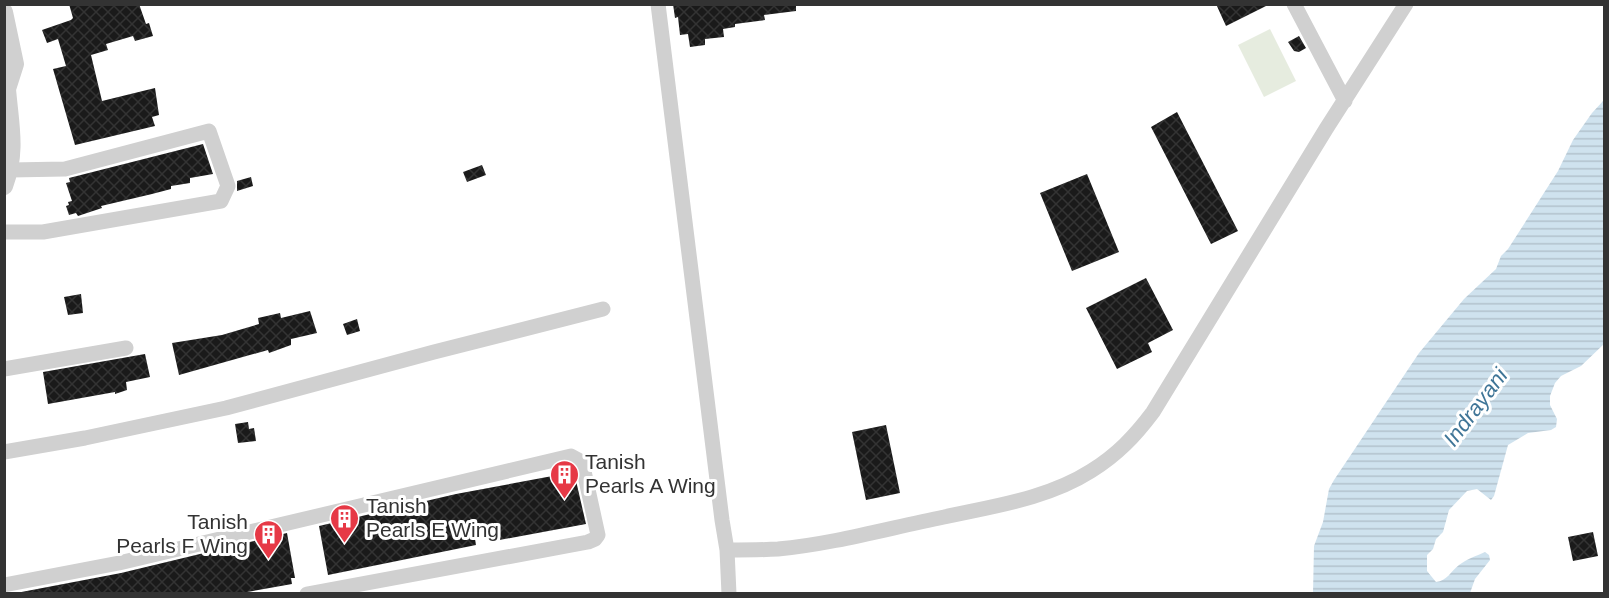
<svg xmlns="http://www.w3.org/2000/svg" width="1609" height="598" viewBox="0 0 1609 598" font-family="Arial,sans-serif">
<style>
.garden{fill:#e6ecdf}
.water{fill:url(#water-rules)}
.building{fill:url(#building-cross-hatch)}
.lines{fill:none;stroke-linecap:round;stroke-linejoin:round}
.minor{stroke:#d0d0d0;stroke-width:15}
.tertiary{stroke:#d0d0d0;stroke-width:18}
.labels{text-anchor:middle;stroke-width:6;stroke-linejoin:round;paint-order:stroke}
.poi-label{font-size:21px;fill:#333;stroke:#fff;text-anchor:start}
.water-label{font-size:22px;font-style:italic;fill:#3f7597;stroke:#fff}
</style>
<defs>
<pattern id="water-rules" width="6" height="5" patternUnits="userSpaceOnUse" patternTransform="scale(1.5)"><rect width="6" height="5" fill="#cfe2ee"/><path d="M0 2.5h6" fill="none" stroke="#b2c2cd"/></pattern>
<pattern id="building-cross-hatch" width="8" height="8" patternUnits="userSpaceOnUse" patternTransform="scale(1.5)"><rect width="8" height="8" fill="#1a1a1a"/><path d="M0 0l8 8M0 8l8-8" fill="none" stroke="#333"/></pattern>
</defs>
<rect width="100%" height="100%" fill="#fff"/>
<path class="garden" d="M1270,29l26,52 -32,16 -26,-52z"/>
<path class="water" d="M1604,100v244l-23,22 -20,10 -6,7 -5,13v9l7,14 -1,8 -5,3 -23,3 -20,12 -14,51 -3,4 -14,-11 -10,2 -18,19 -6,22 -7,7 -3,10 -6,6v16l9,11c11,-1 15,-11 23,-17 8,-6 17,-9 26,-13l4,3 1,5 -15,19 -5,14h-157l1,-47 9,-24 6,-33 5,-9 85,-127 45,-54 32,-30 5,-13 7,-7 50,-78 15,-31 19,-27z"/>
<path class="building" d="M69,4h70l7,20 3,-1 4,13 -18,5 -2,-5 -27,8 2,6 -17,5 11,46 53,-13 4,27 -7,2 3,9 -80,19 -22,-76 13,-3 -8,-27 -11,4 -5,-13 29,-10 2,-2z
M673,4h123v7l-32,4 1,5 -30,4v3l-12,2 1,8 -19,2v6l-15,2 -2,-13 -8,1 -2,-18 -3,1z
M1216,4h54l-44,22z
M1299,36l7,12 -7,4 -5,-1 -6,-9z
M1177,112l61,119 -27,13 -60,-117z
M203,144l10,30 -23,4v5l-19,3v3l-19,5 -51,12 1,2 -24,8 -2,-3 -7,2 -3,-9 3,-1 -1,-3 4,-1 -6,-18 4,-1 -1,-4z
M482,165l4,10 -19,7 -4,-10z
M1087,174l32,78 -47,19 -32,-78z
M251,177l2,9 -16,5v-10z
M1146,278l27,52 -25,13 4,9 -35,17 -31,-61z
M81,294l2,19 -15,2 -4,-18z
M310,311l7,22 -26,6v6l-22,8 -1,-3 -89,25 -7,-32 50,-8 37,-11 -1,-6 22,-5 1,5z
M357,319l3,12 -13,4 -4,-11z
M145,354l5,23 -24,5 1,8 -12,4v-2l-67,12 -5,-32z
M248,422l1,7 5,-1 2,13 -18,2 -3,-19z
M886,425l14,68 -34,7 -14,-68z
M574,472l12,52 -92,17 -1,-5 -18,3 1,6 -148,30 -9,-49 137,-32z
M1593,532l5,24 -25,5 -5,-24z
M287,533l8,45h-4l1,6 -56,10h-225l110,-21z"/>
<g class="lines">
<path class="minor" d="M658,4l64,516 5,30c17,0 34,0 51,-1 55,-5 111,-21 166,-32 49,-11 103,-18 147,-46 26,-16 44,-35 62,-59l173,-283 80,-125
M1294,4l51,97
M4,232h39l178,-31 7,-15 -19,-55 -144,38 -55,1
M4,369l122,-21
M4,452l81,-14 141,-30 208,-56 169,-43
M727,550l2,44
M4,585l115,-22 452,-107 11,6 16,73 -3,4 -7,3 -281,52"/>
<path class="tertiary" d="M4,12l11,52 -8,25
M4,83l3,6c3,36 10,62 -3,97"/>
</g>
<defs>
<symbol id="building-pin" viewBox="-11 -11 22 30"><path d="M0 17L-7.5 6A9.5 9.5 0 1 1 7.5 6Z" fill="#e63946" stroke="#fff"/><path d="M-4-6H4V6H1V3H-1V6H-4ZM-2.5-4.3h1.7v1.8h-1.7ZM.8-4.3h1.7v1.8H.8ZM-2.5-1h1.7V.8h-1.7ZM.8-1h1.7V.8H.8Z" fill="#fff"/></symbol>
</defs>
<g fill-rule="evenodd">
<use href="#building-pin" x="548" y="458" width="33" height="45"/>
<use href="#building-pin" x="328" y="502" width="33" height="45"/>
<use href="#building-pin" x="252" y="518" width="33" height="45"/>
</g>
<g class="labels">
<g class="poi-label">
<text x="585" y="469">Tanish<tspan x="585" dy="24">Pearls A Wing</tspan></text>
<text x="366" y="513">Tanish<tspan x="366" dy="24">Pearls E Wing</tspan></text>
<text x="248" y="529" text-anchor="end">Tanish<tspan x="248" dy="24">Pearls F Wing</tspan></text>
</g>
<g class="water-label">
<text transform="translate(1475 407) rotate(-53)" y="8">Indrayani</text>
</g>
</g>
<rect width="1609" height="598" fill="none" stroke="#333333" stroke-width="12"/>
</svg>
